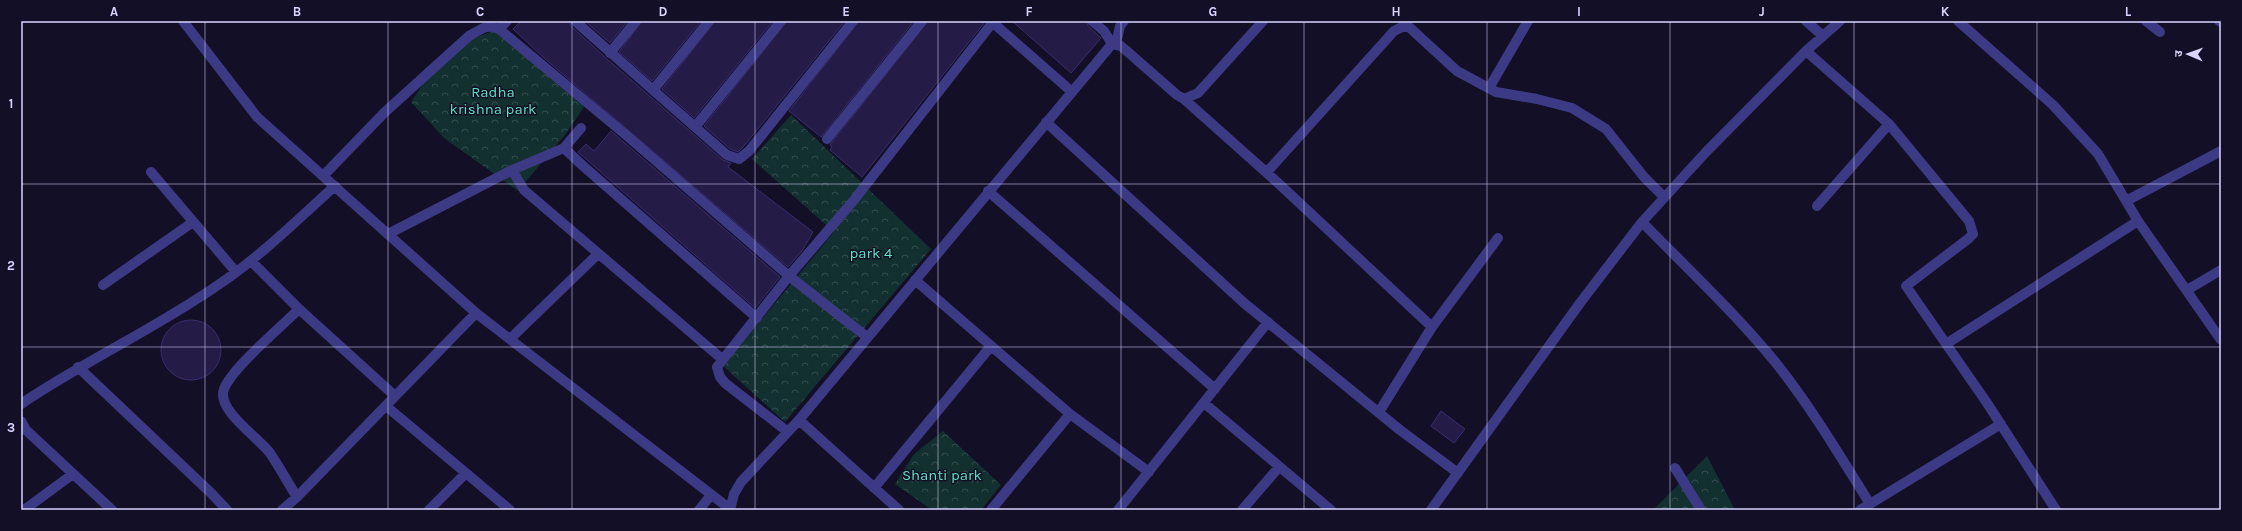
<svg xmlns="http://www.w3.org/2000/svg" width="2242" height="531" viewBox="0 0 2242 531" font-family="Karla,'Noto Sans Devanagari',sans-serif">
<style>
.park{fill:url(#park-crowns)}
.building{fill:#241b47;stroke:#3b2d73}
.lines{fill:none;stroke-linecap:round;stroke-linejoin:round}
.minor{stroke:#3d3a85;stroke-width:10}
.grid{fill:none;stroke:#d9d4ff;stroke-width:1;stroke-opacity:0.55}
.labels{text-anchor:middle;stroke-width:3;stroke-linejoin:round;paint-order:stroke}
.park-label{font-size:15px;fill:#5fe0c0;stroke:#130f26}
.neatline{fill:none;stroke:#d9d4ff;stroke-width:1.5}
.grid-label{font-size:13px;text-anchor:middle;font-weight:bold;fill:#d9d4ff}
</style>
<defs>
<pattern id="park-crowns" width="20" height="18" patternUnits="userSpaceOnUse"><rect width="20" height="18" fill="#12302f"/><path d="M2 6a3 3 0 1 1 6 0M12 15a3 3 0 1 1 6 0" fill="none" stroke="#344d4e"/></pattern>
</defs>
<rect width="100%" height="100%" fill="#130f26"/>
<path class="park" d="M499,29l64,54 21,24 -20,29 -46,55 -74,-53 -33,-36 24,-36 39,-28z
M791,115l140,134 -146,173 -62,-56 111,-134 -82,-73z
M943,431l58,54 -20,25h-49l-37,-26 19,-30z
M1707,456l28,54h-82z"/>
<path class="building" d="M521,21h48l2,5 35,32 117,102 8,3 -3,4 85,65 -11,19 -14,16 -244,-209 -31,-29z
M585,21h43l-18,22z
M642,21h59l-49,60 -33,-29z
M715,21h58l-79,97 -32,-29z
M787,21h58l-101,125 -6,6 -8,-3 -26,-23z
M859,21h55l-93,116 -32,-26z
M928,21l57,1 -123,155 -32,-27 2,-3 -2,-2z
M1012,21h74l2,5 13,12 -30,35z
M611,131l169,146 -25,31 -177,-156 8,-8 8,7z
M161 350a30 30 0 1 1 60 0a30 30 0 1 1-60 0Z
M1441,411l24,18 -11,14 -23,-17z"/>
<g class="lines">
<path class="minor" d="M183,21l74,96 219,196 254,196
M575,21l78,69
M709,21l-56,69 74,65 12,4 10,-8 104,-130
M991,21l80,70
M1092,21l12,10 8,13
M1806,21l17,15
M1958,21l95,84 45,49 40,67 83,119
M2146,21l14,11
M2219,21l2,1
M499,29l127,106 163,141 78,61
M1116,44l4,-18 4,-5
M1806,51l83,73 80,97 4,13 -5,5 -62,47 81,117 69,107
M610,53l26,-32
M1489,88l39,-67
M1184,99l14,-6 65,-72
M1046,122l198,181 156,127 58,43
M695,127l86,-106
M827,139l95,-118
M564,148l18,17 175,153
M512,170l12,20 198,169
M151,172l85,100
M1267,172l127,-141 8,-4h7l48,44 39,21 41,7 35,9 34,21 38,48 20,20
M323,176l62,-64 84,-76c11,-6 18,-13 30,-7l8,-8
M988,191l227,198
M2126,201l95,-50
M1817,206l72,-82
M1642,222c45,46 93,91 134,141 35,44 64,93 94,141
M388,234l124,-64 52,-22 17,-20
M251,261l48,48 96,87
M915,280l155,134 79,58
M103,285l90,-63
M2187,290l34,-20
M510,339l88,-85
M1946,344l192,-123
M78,367l133,126 16,17
M1204,403l127,107
M21,404c65,-44 136,-76 200,-121 41,-28 77,-64 114,-97
M386,406l124,104
M1379,412l53,-85 66,-89
M799,420l100,90
M21,421l5,9 86,80
M788,432l-63,-49 -5,-6 -3,-10 72,-91 65,-76 139,-178
M1675,468l26,42
M874,488l117,-142
M297,497c-9,-14 -17,-29 -27,-44 -11,-15 -54,-43 -46,-64 8,-21 57,-62 75,-80
M24,510l49,-36
M282,510l15,-13 179,-184
M429,510l37,-37
M699,510l12,-15
M730,510l4,-16 7,-12 58,-62 313,-376 9,2 56,49 7,4 93,83 155,145
M991,510l79,-96
M1118,510l150,-188
M1242,510l37,-43
M1431,510l149,-207 62,-81 64,-70 100,-101 34,-30
M1860,510l141,-86"/>
</g>
<path class="grid" d="M205,21v489M388,21v489M572,21v489M755,21v489M938,21v489M1121,21v489M1304,21v489M1487,21v489M1670,21v489M1854,21v489M2037,21v489M21,184h2200M21,347h2200"/>
<g class="labels">
<g class="park-label">
<text x="493" y="97">Radha<tspan x="493" dy="17">krishna park</tspan></text>
<text x="871" y="258">park 4</text>
<text x="942" y="480">Shanti park</text>
</g>
</g>
<rect width="2242" height="531" fill="none" stroke="#130f26" stroke-width="44"/>
<g transform="translate(2188 54) rotate(272)" stroke="#130f26" stroke-width="3" paint-order="stroke">
<path d="M0-3L7 15L0 10L-7 15Z" fill="#d9d4ff"/>
<text y="-6" font-size="11" font-weight="bold" text-anchor="middle" fill="#d9d4ff">उ</text>
</g>
<rect x="22" y="22" width="2198" height="487" class="neatline"/>
<g class="grid-label">
<text x="114" y="16">A</text>
<text x="297" y="16">B</text>
<text x="480" y="16">C</text>
<text x="663" y="16">D</text>
<text x="846" y="16">E</text>
<text x="1029" y="16">F</text>
<text x="1213" y="16">G</text>
<text x="1396" y="16">H</text>
<text x="1579" y="16">I</text>
<text x="1762" y="16">J</text>
<text x="1945" y="16">K</text>
<text x="2128" y="16">L</text>
<text x="11" y="108">1</text>
<text x="11" y="270">2</text>
<text x="11" y="432">3</text>
</g>
</svg>
